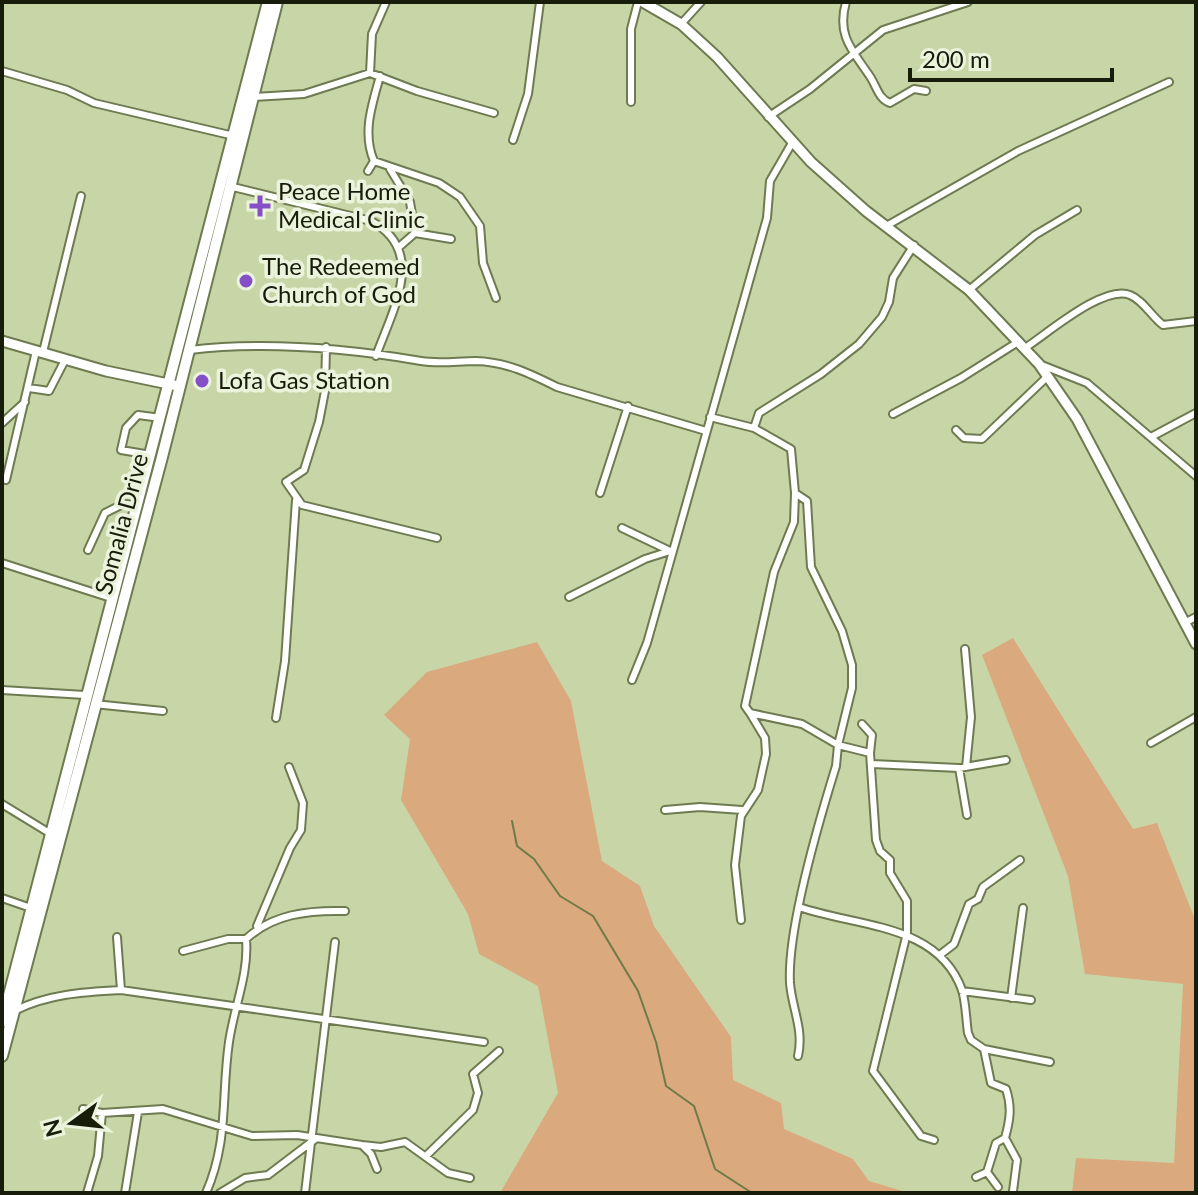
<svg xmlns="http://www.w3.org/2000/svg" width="1198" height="1195" viewBox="0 0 1198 1195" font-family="Lato,sans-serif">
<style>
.green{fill:#dba97e}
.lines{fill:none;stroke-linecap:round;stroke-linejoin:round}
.stream{stroke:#6d7b47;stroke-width:2}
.street-casing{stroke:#6e7a50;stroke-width:10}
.secondary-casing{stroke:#6e7a50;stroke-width:13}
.primary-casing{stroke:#6e7a50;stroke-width:14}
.street{stroke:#fff;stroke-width:6}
.secondary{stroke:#fff;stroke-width:9}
.primary{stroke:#fff;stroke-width:10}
.poi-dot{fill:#854fc7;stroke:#ecf3dc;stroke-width:3}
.labels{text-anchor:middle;stroke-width:7;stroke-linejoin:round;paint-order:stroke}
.poi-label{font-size:24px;fill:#181c0b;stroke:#ecf3dc;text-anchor:start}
.street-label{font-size:24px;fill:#181c0b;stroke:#ecf3dc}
</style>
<rect width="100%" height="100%" fill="#c8d6a7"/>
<path class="green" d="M1013,638l120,191 24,-6 39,99v271h-124l4,-35 98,5 9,-179 -98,-10 -17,-98 -86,-221z
M537,642l34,59 31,160 38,25 14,40 77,111 2,43 48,23 3,26 69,30 16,22 40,12h-409l58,-100 -20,-107 -59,-32 -11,-40 -67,-114 9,-61 -26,-24 43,-43z"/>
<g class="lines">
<path class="stream" d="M512,821l5,25 17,13 26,37 33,20 45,75 18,51 10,44 28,20 21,63 37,24"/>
<defs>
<path id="street" d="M846,2c-10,35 8,50 25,76 6,10 8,21 19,25l24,-14 12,2
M681,24l20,-22
M2,71l65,19 27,13 140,33
M370,73l2,-39 14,-32
M252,97l52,-3 66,-21 47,18 77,22
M631,102v-73l7,-27
M768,117l42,-28 73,-59 85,-28
M513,140l15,-46 12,-92
M374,161c-12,-28 -2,-56 6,-85
M390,169l20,33 5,31 -16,14
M368,171l6,-10 65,22 21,14 20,29 3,37 13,35
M229,186l142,35c57,30 21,90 5,135
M888,225l130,-74 151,-69
M415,233l36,6
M969,290l66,-55 42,-25
M326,347l-1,44 -6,31 -15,48 -18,12 16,23 135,33
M1025,348c22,-14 79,-64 105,-53 13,5 22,22 33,30l33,-4
M190,350c77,-9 155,-2 231,11 18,3 37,0 55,0 31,1 55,13 81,26l149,44
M43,352l38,-156
M1039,364l48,19 109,93
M29,388l20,3 16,-31
M893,414l68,-36 57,-36
M710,417l44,11 37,21 4,44 12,8 4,66 31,64 10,34v23l-14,57 32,8 6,87 4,11 10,9v13l17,28v32l-34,138 48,65 13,4
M2,423l23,-21
M754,428l5,-15 62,-39 38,-30 23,-27 7,-15 4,-24 21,-33
M956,430l8,8 18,1 66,-63
M1151,437l45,-24
M151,455l-30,-5 5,-22 12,-13 23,3
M2,478l4,2 30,-129
M600,493l28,-87
M795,493l-1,29 -20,50 -29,134 5,7 52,11 36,21 -2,21c-17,55 -49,162 -46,217 2,26 14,46 8,73
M622,528l48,23
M88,550l17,-37 18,-9 14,1
M2,563l109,35
M569,597l76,-38 25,-8
M1184,623l12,-6
M965,649l6,68 -5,50
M632,680l15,-37 120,-425 3,-37 22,-38
M2,690l83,5
M94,704l69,7
M276,718l9,-57 11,-161
M862,724l10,11 -2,18
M1151,743l45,-26
M872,764l87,4 47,-8
M959,768l8,47
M2,804l49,30
M665,810l35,-3 42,3
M2,898l29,10
M799,907c58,20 139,16 163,83 4,13 4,30 6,43l3,7 13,9 7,34 15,6c6,18 4,31 -1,49l-9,5 -9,29
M741,920l-6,-55 6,-49 17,-26 8,-36 -1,-16 -15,-25
M257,926l33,-78 11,-18 2,-27 -14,-36
M117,937l4,53
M183,951l45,-12h18c27,-25 62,-29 99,-28
M941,954l13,-10 15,-40 9,-5 5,-12 37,-27
M962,991l69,9
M1011,998l12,-90
M14,1011c34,-17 69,-19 107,-21l363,52
M984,1049l66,13
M83,1109l19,4 61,-4 89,27 45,-1 65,10
M1005,1138l12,22 -4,31
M426,1156l47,-46 5,-17 -5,-19 26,-23
M377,1169l-6,-15 -9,-9 19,2 24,-5 43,31 22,5
M976,1177l11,-5 11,15
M87,1193l11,-37 4,-43
M125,1193l13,-81
M206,1193c23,-53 15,-96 23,-151 5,-35 20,-68 17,-103
M220,1193l25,-15 23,-3 46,-35
M305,1193l30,-251"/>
<path id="secondary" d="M643,2l38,22 36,33 94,105 55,49 103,79 70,74 38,55 119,225
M2,341l104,30 72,15"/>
<path id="primary" d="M2,1022l266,-1020
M2,1056l160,-599 115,-455"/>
</defs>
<use href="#street" class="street-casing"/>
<use href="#secondary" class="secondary-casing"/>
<use href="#primary" class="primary-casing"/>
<use href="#street" class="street"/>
<use href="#secondary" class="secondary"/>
<use href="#primary" class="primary"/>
</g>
<g class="poi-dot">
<path d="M256 194h8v8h8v8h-8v8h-8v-8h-8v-8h8z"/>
<circle cx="246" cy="281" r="8"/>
<circle cx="202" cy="381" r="8"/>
</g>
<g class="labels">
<g class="poi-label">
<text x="278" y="200">Peace Home<tspan x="278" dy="28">Medical Clinic</tspan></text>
<text x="262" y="275">The Redeemed<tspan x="262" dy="28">Church of God</tspan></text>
<text x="218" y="389">Lofa Gas Station</text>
</g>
<g class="street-label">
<text transform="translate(122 524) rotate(-75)" y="8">Somalia Drive</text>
</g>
</g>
<rect width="1198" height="1195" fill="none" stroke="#181c0b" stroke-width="8"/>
<g transform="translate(72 1123) rotate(255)" stroke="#ecf3dc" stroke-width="6" paint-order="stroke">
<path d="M0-6L14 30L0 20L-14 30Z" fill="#181c0b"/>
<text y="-12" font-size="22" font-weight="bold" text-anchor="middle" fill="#181c0b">N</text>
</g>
<path d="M910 68v12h202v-12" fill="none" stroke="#181c0b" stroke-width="4"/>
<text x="922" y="68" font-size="24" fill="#181c0b" stroke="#ecf3dc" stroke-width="6" paint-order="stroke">200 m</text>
</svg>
